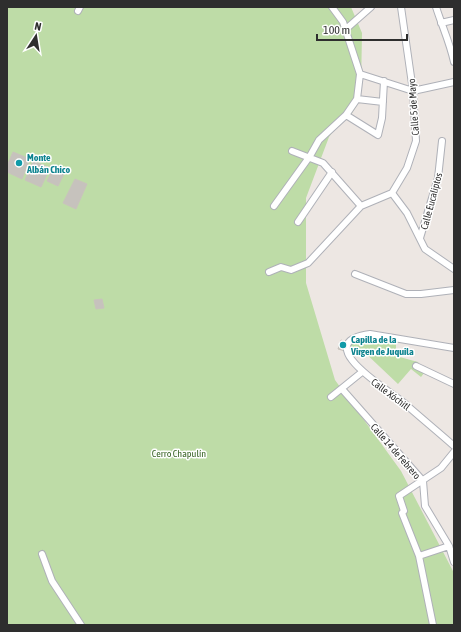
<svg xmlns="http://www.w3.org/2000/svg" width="461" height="632" viewBox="0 0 461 632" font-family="'Asap Condensed',sans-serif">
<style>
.green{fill:#bedca7}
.building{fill:#c6c2bd;stroke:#c9c3bc}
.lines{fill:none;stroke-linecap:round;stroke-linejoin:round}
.minor-casing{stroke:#afb1b8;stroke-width:8}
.minor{stroke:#fff;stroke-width:6}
.culture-dot{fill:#0f9aa8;stroke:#fff;stroke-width:1.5}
.labels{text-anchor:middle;stroke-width:3;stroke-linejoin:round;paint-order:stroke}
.street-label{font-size:10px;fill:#2e2e2e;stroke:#fff}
.culture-label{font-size:10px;font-weight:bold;fill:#0d838f;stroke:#fff;text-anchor:start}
.park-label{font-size:10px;fill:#396425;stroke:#fff}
</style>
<rect width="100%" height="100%" fill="#ede7e3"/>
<path class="green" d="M7,7h344l11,26 -1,54 -5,20 -6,9 -14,11 -7,10 -23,61v85l29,97 66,91 53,102v52h-447z
M356,335l40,3v18l22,6 6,11 -3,4 -10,-8 -13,15 -37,-35 -12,8 1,-17z"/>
<path class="building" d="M13,152l17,7 -8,20 -15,-7v-6z
M33,161l17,7 -9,19 -16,-7z
M53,169l11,5 -6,12 -11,-5z
M75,179l12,5 -11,25 -13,-6z
M102,299l2,9 -8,1 -2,-9z
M341,340l6,2 -2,9 -7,-2z"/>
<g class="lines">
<defs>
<path id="minor" d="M436,7c6,19 14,36 18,55
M78,11l2,-4
M441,23l13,-3
M346,29l25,-22
M360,74l53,17 41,-9
M357,99l26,3
M346,115l32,20 4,-17 2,-37
M292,151l31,12 38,43
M392,193l15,20 18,36 29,20
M274,206l36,-50 9,-16 27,-25 11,-16 3,-25 -17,-52 -11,-15
M298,222l34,-50
M420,238l18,-60 4,-37
M269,272l12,-5 10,3 17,-7 53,-57 31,-13 15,-25 9,-27 -3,-50 -12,-84
M355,274l51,20h15l33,-4
M454,348l-84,-14c-62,8 18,56 33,68 17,15 34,29 51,44
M416,366l38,18
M342,389l81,92 2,25 24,40 5,16
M331,397l31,-25
M42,554l10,27 29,44
M419,556l30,-10
M433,625l-14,-69 -17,-43 2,-2 -5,-15 42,-28 13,-16"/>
</defs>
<use href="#minor" class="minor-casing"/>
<use href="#minor" class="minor"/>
</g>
<g class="culture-dot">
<circle cx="19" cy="163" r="4"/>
<circle cx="343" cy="345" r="4"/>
</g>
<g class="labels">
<g class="street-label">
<text transform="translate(413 107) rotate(-94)" y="4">Calle 5 de Mayo</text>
<text transform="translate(431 201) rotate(-75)" y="4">Calle Eucaliptos</text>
<text transform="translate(391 394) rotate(37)" y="4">Calle Xóchitl</text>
<text transform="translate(396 451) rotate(49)" y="4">Calle 14 de Febrero</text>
</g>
<g class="culture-label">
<text x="27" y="161">Monte<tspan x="27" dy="12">Albán Chico</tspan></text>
<text x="351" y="343">Capilla de la<tspan x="351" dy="12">Virgen de Juquila</tspan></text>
</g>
<g class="park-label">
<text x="179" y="457">Cerro Chapulín</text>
</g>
</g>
<rect width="461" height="632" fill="none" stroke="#2e2e2e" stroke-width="16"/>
<g transform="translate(36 36) rotate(12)" stroke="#ffffff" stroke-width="3" paint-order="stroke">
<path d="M0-3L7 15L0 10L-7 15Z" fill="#2e2e2e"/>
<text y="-6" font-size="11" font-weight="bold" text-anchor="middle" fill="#2e2e2e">N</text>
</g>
<path d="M317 34v6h90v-6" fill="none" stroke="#2e2e2e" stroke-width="2"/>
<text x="323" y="34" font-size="12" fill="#2e2e2e" stroke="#ffffff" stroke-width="3" paint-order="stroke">100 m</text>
</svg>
